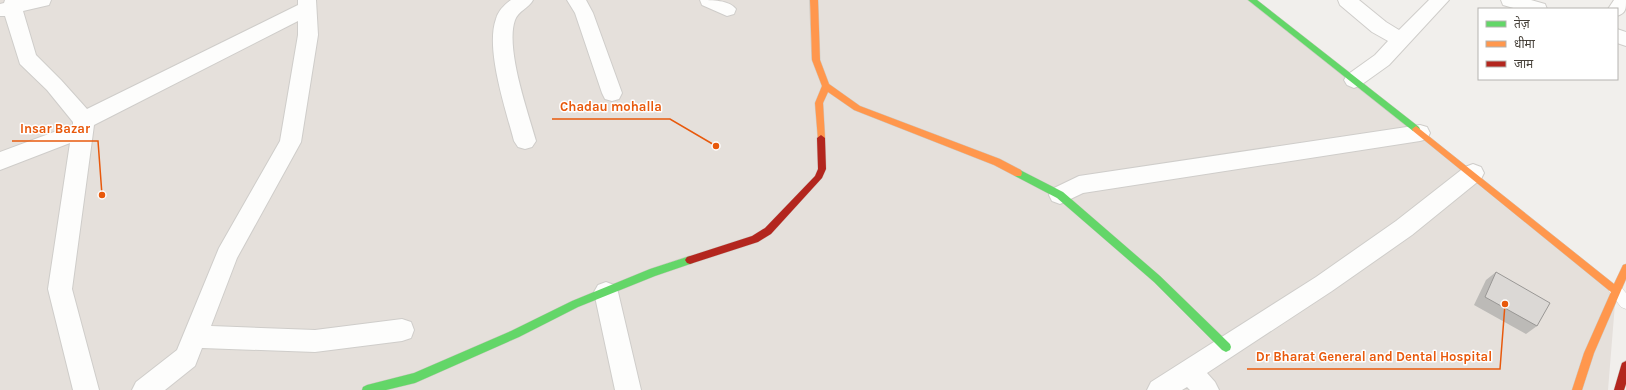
<svg xmlns="http://www.w3.org/2000/svg" width="1626" height="390" viewBox="0 0 1626 390" font-family="Karla,'Noto Sans Devanagari',sans-serif">
<style>
.residential{fill:#e5e0db}
.lines{fill:none;stroke-linecap:round;stroke-linejoin:round}
.lane-casing{stroke:#cfcdca;stroke-width:1}
.street-casing{stroke:#cfcdca;stroke-width:2}
.fast-casing{stroke:#cfcbc4;stroke-width:1}
.slow-casing{stroke:#cfcbc4;stroke-width:1}
.jam-casing{stroke:#cfcbc4;stroke-width:1}
.lane{fill:#fdfdfc;fill-rule:evenodd}
.street{fill:#fdfdfc;fill-rule:evenodd}
.fast{fill:#63d668;fill-rule:evenodd}
.slow{fill:#ff974d;fill-rule:evenodd}
.jam{fill:#b3261e;fill-rule:evenodd}
.wall{fill:#bcbab7}
.building{fill:#dbd8d5;stroke:#999795}
.leader{fill:none;stroke:#e8590c;stroke-width:1.5}
.callout-dot{fill:#e8590c;stroke:#fff;stroke-width:1.5}
.callout-label{font-size:13px;text-anchor:middle;font-weight:bold;fill:#e8590c;stroke:#fff;stroke-width:3;stroke-linejoin:round;paint-order:stroke}
</style>
<rect width="100%" height="100%" fill="#f1efec"/>
<path class="residential" d="M0,0h1249l367,291 -8,99h-1608z"/>
<g class="lines">
<defs>
<path id="lane" d="M1616,285l5,2 5,6v16l-5,-2 -12,-16 2,-4z"/>
<path id="street" d="M5,0h46l-2,5 -26,6 13,44 25,25 26,29 211,-104v-5h18l2,35 -17,107 -64,116 -26,68 104,4 87,-11 9,3 3,8 -3,8 -9,3 -87,11 -113,-4 -7,18 -30,24h-33l4,-8 41,-32 42,-102 61,-107 18,-106v-14l-204,104 -22,164 27,101h-26l-25,-101 22,-146 -70,27v-18l73,-27v-3l-26,-32 -27,-26 -15,-48h-5v-12l4,-1z
M511,0h22c-4,8 -15,11 -18,20 -10,28 13,92 21,121l-4,6 -7,2 -7,-2 -4,-6c-8,-31 -29,-92 -18,-122 2,-8 8,-14 15,-19z
M567,0h19l7,13 29,80 -3,6 -7,2 -7,-2 -3,-6 -27,-80z
M700,0c12,0 29,0 36,9l-2,5 -7,2 -25,-11z
M1338,0h21l27,22 13,8 30,-30h20l-60,65 -28,20 -7,3 -7,-3 -3,-5 3,-5 28,-20 13,-14 -16,-9 -32,-27z
M1501,0h30l14,4 2,5h-30l-14,-4z
M1614,0h12c0,9 0,13 -9,16v-7h-9z
M1617,29l9,3v14l-9,-3z
M1420,125l7,2 3,6 -3,6 -7,2 -337,52 -23,11 -8,-3 -3,-6 3,-6 27,-13z
M1473,164l8,3 3,6 -3,6 -69,56 -80,56 -125,82 8,9 4,8h-29l-3,-3 -5,3h-35l4,-8 165,-105 80,-56 69,-54z
M606,282l8,3 4,7 23,98h-26l-21,-98 4,-7z"/>
<path id="fast" d="M1248,0h9l162,127 1,2 -1,2h-6z
M1018,169l45,23 97,84 70,68 1,3 -1,3 -4,2 -4,-2 -68,-68 -97,-84 -42,-22 -1,-3 1,-3z
M690,256l3,1 2,3 -2,3 -38,13 -77,31 -59,30 -104,46 -29,7h-24l1,-3 4,-2 47,-12 97,-42 61,-30 78,-32z"/>
<path id="slow" d="M810,0h8l2,60 9,24 31,22 140,53 21,11 1,3 -1,3h-6l-21,-11 -140,-55 -26,-18 -5,11 2,35 -1,2h-6l-3,-37 7,-17 -10,-26z
M1416,126l198,158 9,-19 3,-1v15l-32,74 -12,37h-10l12,-37 27,-61 -198,-161 -1,-2z"/>
<path id="jam" d="M821,135l4,3 1,31 -4,9 -51,56 -13,8 -68,22 -3,-1 -2,-3 2,-3 65,-21 13,-8 50,-52 3,-7 -1,-31z
M1626,361v23l-2,6h-10l7,-24 1,-3z"/>
</defs>
<use href="#lane" class="lane-casing"/>
<use href="#street" class="street-casing"/>
<use href="#fast" class="fast-casing"/>
<use href="#slow" class="slow-casing"/>
<use href="#jam" class="jam-casing"/>
<use href="#lane" class="lane"/>
<use href="#street" class="street"/>
<use href="#fast" class="fast"/>
<use href="#slow" class="slow"/>
<use href="#jam" class="jam"/>
</g>
<path class="wall" d="M1496,272l41,54 -11,8 -52,-29 12,-25z"/>
<path class="building" d="M1496,272l54,31 -13,23 -52,-29z"/>
<path class="leader" d="M716 146L670 119H552M102 195L98 141H12M1505 304L1500 369H1247"/>
<g class="callout-dot">
<circle cx="716" cy="146" r="4"/>
<circle cx="102" cy="195" r="4"/>
<circle cx="1505" cy="304" r="4"/>
</g>
<g class="callout-label">
<text x="611" y="111">Chadau mohalla</text>
<text x="55" y="133">Insar Bazar</text>
<text x="1374" y="361">Dr Bharat General and Dental Hospital</text>
</g>
<rect x="1478" y="8" width="140" height="72" fill="#ffffff" stroke="#b5b3b0"/>
<rect x="1486" y="21" width="20" height="6" fill="#63d668" stroke="#b5b3b0"/>
<text x="1514" y="28" font-size="12" fill="#464039">तेज़</text>
<rect x="1486" y="41" width="20" height="6" fill="#ff974d" stroke="#b5b3b0"/>
<text x="1514" y="48" font-size="12" fill="#464039">धीमा</text>
<rect x="1486" y="61" width="20" height="6" fill="#b3261e" stroke="#b5b3b0"/>
<text x="1514" y="68" font-size="12" fill="#464039">जाम</text>
</svg>
